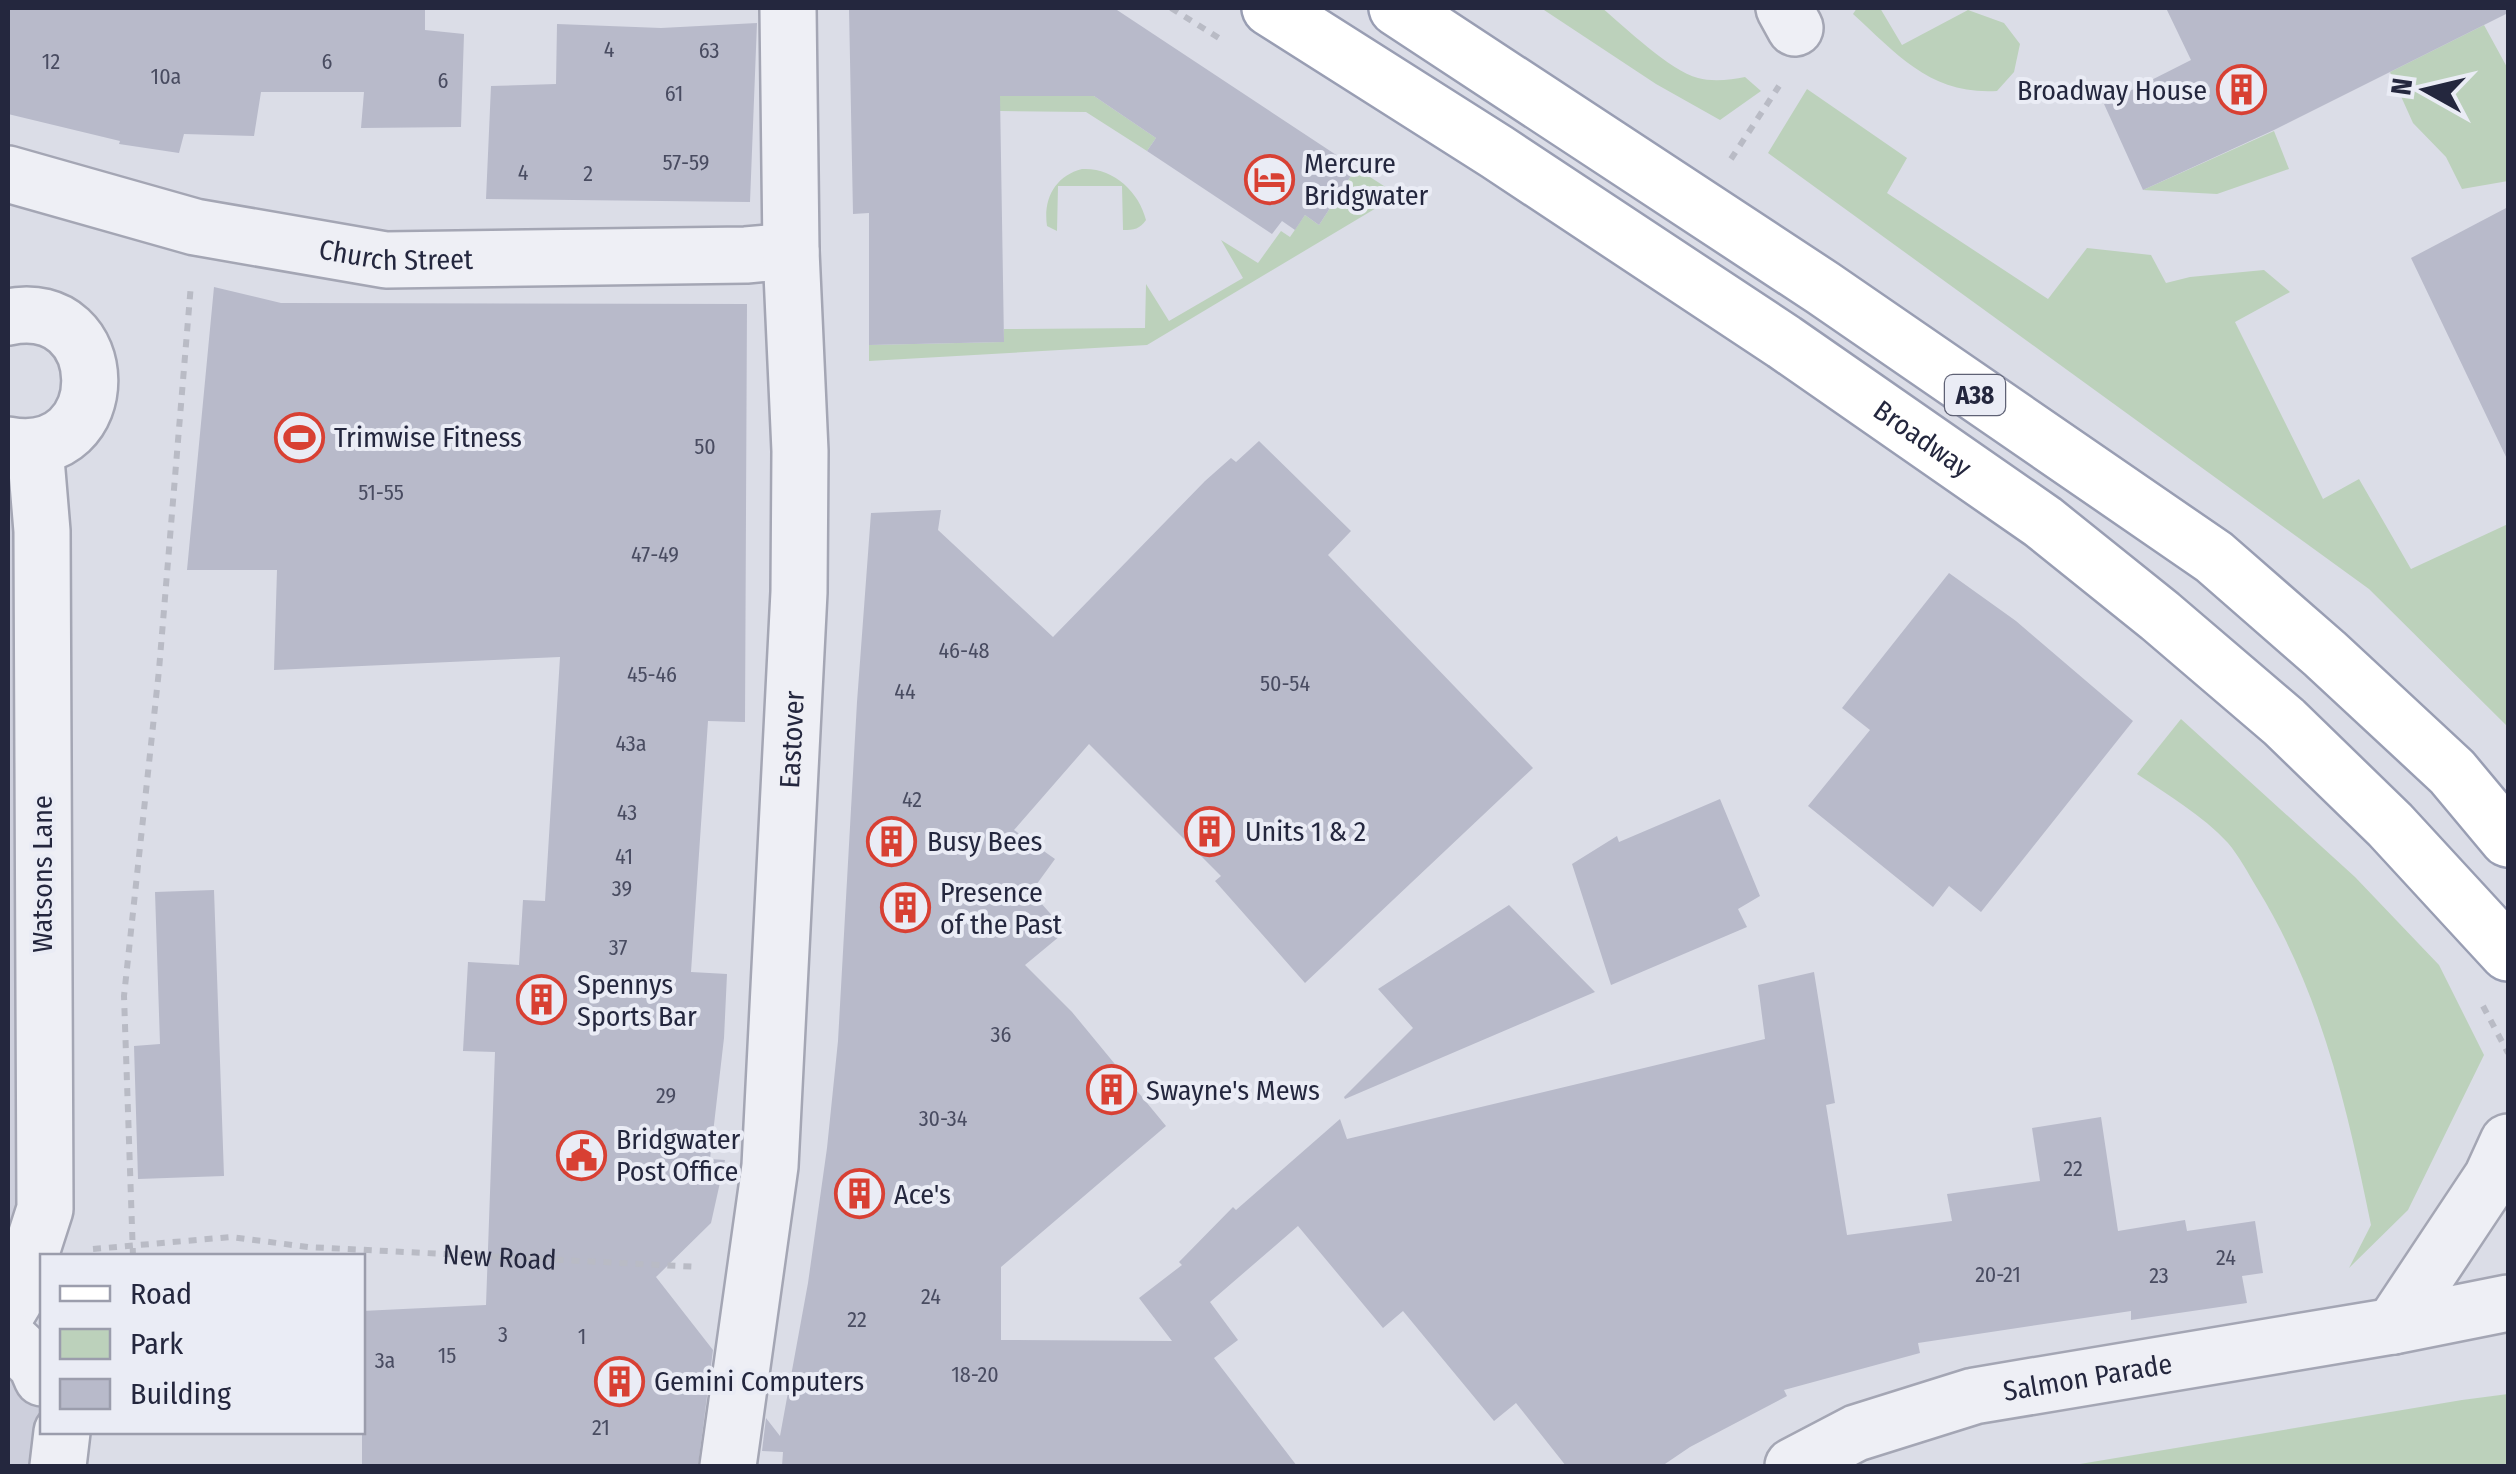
<svg xmlns="http://www.w3.org/2000/svg" width="2516" height="1474" viewBox="0 0 2516 1474" font-family="'Fira Sans Condensed',sans-serif">
<style>
.built{fill:#cdcfdc}
.green{fill:#bcd1bb}
.building{fill:#b8baca}
.lines{fill:none;stroke-linecap:round;stroke-linejoin:round}
.minor-casing{stroke:#a4a6b4;stroke-width:60}
.major-casing{stroke:#999eb3;stroke-width:60}
.path{stroke:#b9bbc5;stroke-width:6;stroke-dasharray:8 8;stroke-linecap:butt}
.minor{stroke:#eeeff5;stroke-width:55}
.major{stroke:#fff;stroke-width:55}
.labels{text-anchor:middle;stroke-width:8;stroke-linejoin:round;paint-order:stroke}
.number-label{font-size:22px;fill:#494c61}
.shield{fill:#eaecf5;stroke:#5f6275;stroke-width:2.5}
.shield-label{font-size:25px;font-weight:bold;fill:#24273e}
.poi-label{font-size:28px;fill:#24273e;stroke:#eaecf5;text-anchor:start}
.street-label{font-size:28px;fill:#24273e;stroke:#eaecf5}
</style>
<rect width="100%" height="100%" fill="#dbdde7"/>
<path class="built" d="M8,447h27l8,601 -35,263z
M8,1338l34,40v54l16,34h-50z"/>
<path class="green" d="M1541,8h61c23,19 68,63 96,70 14,4 33,2 47,-1l16,14 -41,29 -64,-36z
M1857,8h23l22,37 66,-35 36,13 16,21 -6,28 -17,19c-66,4 -99,-36 -144,-77z
M2484,25l24,44v112l-46,8 -16,-32 -33,-34 -23,-51z
M1807,89l100,69 -20,35 161,106 39,-51 64,7 15,28 24,-6 74,-7 26,22 -55,30 88,177 36,-20 52,90 97,-45v203l-139,-138 -601,-436z
M1000,96h94l62,42 -9,13 -61,-39 -86,-1z
M2274,131l15,38 -72,25 -74,-4z
M1356,168l42,27 -251,150 -278,16v-16l134,-3 1,-13 141,-1 1,-44 23,37 74,-43 -22,-38 37,23 23,-32 9,6 15,-22 14,10z
M1082,169c30,-2 57,22 64,51 -6,9 -12,10 -23,10l-1,-44h-64l-1,45 -10,-5c-4,-27 8,-50 35,-57z
M2181,719l174,158 84,88 45,90 -76,155 -59,58 22,-43c-24,-118 -50,-233 -114,-337 -9,-15 -18,-32 -29,-45 -26,-28 -60,-48 -91,-69z
M2508,1394v72h-440l394,-66z"/>
<path class="building" d="M8,8h417v22l39,4 -3,93 -100,1 3,-36h-103l-7,44 -70,-2 -5,19 -60,-9 1,-3 -112,-27z
M849,8l268,2 239,158 -37,57 -14,-10 -10,15 -13,-9 -10,13 -125,-83 9,-13 -62,-42h-94l4,246 -135,3v-132l-16,1z
M2166,8h342v5l-234,117 -131,60 -39,-86 87,-44z
M757,23l-7,179 -264,-3 5,-113 65,-2 1,-60 104,4z
M2508,207v254l-97,-203z
M214,287l67,16 466,1 -2,418 -37,-1 -17,251 36,2 -3,64 -14,121 15,1 -14,63 -55,54 57,73 -15,116h-336v-155l124,-6 9,-253 -32,-1 5,-89 51,3 4,-65 22,1 15,-244 -286,13 3,-100h-90z
M1259,441l92,90 -23,24 205,213 -228,215 -90,-102 6,-5 -132,-132 -75,86 41,29 -24,33 35,39 -41,34 47,47 94,114 -165,141v73l171,1 -33,-43 43,-33 -3,-3 54,-55 3,3 104,-91 7,20 418,-100 -7,-54 56,-13 21,131 -9,2 21,130 105,-14 -5,-27 93,-13 -8,-53 69,-11 17,114 67,-11 2,11 68,-10 8,52 -21,3 5,27 -116,17v-9l-213,32 2,10 -136,37 3,6 -97,51 -28,19h-96l-50,-63 -22,18 -91,-110 -20,17 -85,-102 -88,76 28,38 -24,18 83,108h-515l1,-14 -21,-1 4,-33 14,18 28,-153 19,-135 11,-107 19,-339 14,-189 70,-3 -3,20 115,107 152,-156 26,-23 5,4z
M1949,573l67,48 117,100 -152,191 -32,-26 -16,21 -125,-101 62,-76 -28,-22z
M1720,799l40,97 -22,13 9,18 -136,58 -39,-121 45,-28 2,6z
M214,890l10,286 -86,3 -4,-133 26,-2 -5,-152z
M1509,905l86,87 -250,107 -1,-2 69,-69 -35,-39z"/>
<g class="lines">
<defs>
<g id="minor">
<path d="M1784,8l11,20"/>
<path id="s2" d="M8,174l187,53 191,33 360,-5 45,-4"/>
<path d="M8,317c108,-22 110,148 0,128"/>
<path d="M8,1311l9,-15 28,-87 -3,-678 -7,-84"/>
<path d="M2393,1326l99,-149 16,-35"/>
<path d="M8,1338l28,26 6,14"/>
<path d="M58,1466l4,-34"/>
<path id="s3" d="M728,1466l42,-300 29,-574 1,-141 -9,-200 -3,-243"/>
<path id="s4" d="M1793,1466l63,-33 118,-37 419,-70 115,-23"/>
</g>
<g id="major">
<path id="s5" d="M1270,8l227,144 287,190 259,180 117,94 124,106 106,103 118,128"/>
<path d="M1397,8l426,280 391,269 111,97 127,118 56,67"/>
</g>
</defs>
<use href="#minor" class="minor-casing"/>
<use href="#major" class="major-casing"/>
<g class="path">
<path d="M1171,8l48,30"/>
<path d="M1731,159l48,-73"/>
<path d="M2483,1006l25,47"/>
<path id="s1" d="M93,1249l138,-12 77,10 391,20"/>
<path d="M133,1256l-9,-260 35,-326 32,-386"/>
</g>
<use href="#minor" class="minor"/>
<use href="#major" class="major"/>
</g>
<defs>
<symbol id="building-ring" viewBox="-11 -11 22 22"><circle r="9.5" fill="#eaecf5" stroke="#d84033" stroke-width="1.5"/><path d="M-4-6H4V6H1V3H-1V6H-4ZM-2.5-4.3h1.7v1.8h-1.7ZM.8-4.3h1.7v1.8H.8ZM-2.5-1h1.7V.8h-1.7ZM.8-1h1.7V.8H.8Z" fill="#d84033"/></symbol>
<symbol id="hotel-ring" viewBox="-11 -11 22 22"><circle r="9.5" fill="#eaecf5" stroke="#d84033" stroke-width="1.5"/><path d="M-6-4.5h1.5V1H6V5H4.5V3h-9V5H-6ZM-4 0a1.8 1.8 0 1 1 3.6 0ZM.5 0V-2.5h3Q6-2.5 6 0Z" fill="#d84033"/></symbol>
<symbol id="stadium-ring" viewBox="-11 -11 22 22"><circle r="9.5" fill="#eaecf5" stroke="#d84033" stroke-width="1.5"/><path d="M0-5a6.5 5 0 1 0 0 10a6.5 5 0 1 0 0-10ZM-3.5-1.8h7v3.6h-7Z" fill="#d84033"/></symbol>
<symbol id="civic-ring" viewBox="-11 -11 22 22"><circle r="9.5" fill="#eaecf5" stroke="#d84033" stroke-width="1.5"/><path d="M-.6-6.5H3V-4.5H.6V-3L4-1V1h2V6H-6V1h2V-1L-.6-3ZM-1.2 2.5V6h2.4V2.5Z" fill="#d84033"/></symbol>
</defs>
<g fill-rule="evenodd">
<use href="#building-ring" x="2214" y="62" width="55" height="55"/>
<use href="#hotel-ring" x="1242" y="152" width="55" height="55"/>
<use href="#stadium-ring" x="272" y="410" width="55" height="55"/>
<use href="#building-ring" x="1182" y="804" width="55" height="55"/>
<use href="#building-ring" x="864" y="814" width="55" height="55"/>
<use href="#building-ring" x="878" y="880" width="55" height="55"/>
<use href="#building-ring" x="514" y="972" width="55" height="55"/>
<use href="#building-ring" x="1084" y="1062" width="55" height="55"/>
<use href="#civic-ring" x="554" y="1128" width="55" height="55"/>
<use href="#building-ring" x="832" y="1166" width="55" height="55"/>
<use href="#building-ring" x="592" y="1354" width="55" height="55"/>
</g>
<g class="labels">
<g class="number-label">
<text x="609" y="57">4</text>
<text x="709" y="58">63</text>
<text x="51" y="69">12</text>
<text x="327" y="69">6</text>
<text x="166" y="84">10a</text>
<text x="443" y="88">6</text>
<text x="674" y="101">61</text>
<text x="686" y="170">57-59</text>
<text x="523" y="180">4</text>
<text x="588" y="181">2</text>
<text x="705" y="454">50</text>
<text x="381" y="500">51-55</text>
<text x="655" y="562">47-49</text>
<text x="964" y="658">46-48</text>
<text x="652" y="682">45-46</text>
<text x="1285" y="691">50-54</text>
<text x="905" y="699">44</text>
<text x="631" y="751">43a</text>
<text x="912" y="807">42</text>
<text x="627" y="820">43</text>
<text x="624" y="864">41</text>
<text x="622" y="896">39</text>
<text x="618" y="955">37</text>
<text x="1001" y="1042">36</text>
<text x="666" y="1103">29</text>
<text x="943" y="1126">30-34</text>
<text x="2073" y="1176">22</text>
<text x="2226" y="1265">24</text>
<text x="1998" y="1282">20-21</text>
<text x="2159" y="1283">23</text>
<text x="931" y="1304">24</text>
<text x="857" y="1327">22</text>
<text x="503" y="1342">3</text>
<text x="582" y="1344">1</text>
<text x="447" y="1363">15</text>
<text x="385" y="1368">3a</text>
<text x="975" y="1382">18-20</text>
<text x="601" y="1435">21</text>
</g>
<rect class="shield" x="1945" y="375" width="60" height="40" rx="8"/>
<g class="shield-label">
<text x="1975" y="404">A38</text>
</g>
<g class="poi-label">
<text x="2207" y="100" text-anchor="end">Broadway House</text>
<text x="1304" y="173">Mercure<tspan x="1304" dy="32">Bridgwater</tspan></text>
<text x="334" y="447">Trimwise Fitness</text>
<text x="1245" y="841">Units 1 &amp; 2</text>
<text x="927" y="851">Busy Bees</text>
<text x="940" y="902">Presence<tspan x="940" dy="32">of the Past</tspan></text>
<text x="577" y="994">Spennys<tspan x="577" dy="32">Sports Bar</tspan></text>
<text x="1146" y="1100">Swayne's Mews</text>
<text x="616" y="1149">Bridgwater<tspan x="616" dy="32">Post Office</tspan></text>
<text x="894" y="1204">Ace's</text>
<text x="654" y="1391">Gemini Computers</text>
</g>
<g class="street-label">
<text dy="10" stroke="none"><textPath href="#s2" startOffset="398">Church Street</textPath></text>
<text dy="10" stroke="none"><textPath href="#s5" startOffset="782">Broadway</textPath></text>
<text dy="10" stroke="none"><textPath href="#s3" startOffset="730">Eastover</textPath></text>
<text transform="translate(42 874) rotate(-90)" y="10">Watsons Lane</text>
<text dy="10" stroke="none"><textPath href="#s1" startOffset="408">New Road</textPath></text>
<text dy="10" stroke="none"><textPath href="#s4" startOffset="310">Salmon Parade</textPath></text>
</g>
</g>
<rect width="2516" height="1474" fill="none" stroke="#24273e" stroke-width="20"/>
<rect x="40" y="1254" width="325" height="180" fill="#eaecf5" stroke="#9b9dac" stroke-width="2.5"/>
<rect x="60" y="1286" width="50" height="15" fill="#ffffff" stroke="#9b9dac" stroke-width="2.5"/>
<text x="130" y="1304" font-size="30" fill="#24273e">Road</text>
<rect x="60" y="1329" width="50" height="30" fill="#bcd1bb" stroke="#9b9dac" stroke-width="2.5"/>
<text x="130" y="1354" font-size="30" fill="#24273e">Park</text>
<rect x="60" y="1379" width="50" height="30" fill="#b8baca" stroke="#9b9dac" stroke-width="2.5"/>
<text x="130" y="1404" font-size="30" fill="#24273e">Building</text>
<g transform="translate(2426 90) rotate(278)" stroke="#eaecf5" stroke-width="8" paint-order="stroke">
<path d="M0-8L18 38L0 25L-18 38Z" fill="#24273e"/>
<text y="-15" font-size="28" font-weight="bold" text-anchor="middle" fill="#24273e">N</text>
</g>
</svg>
